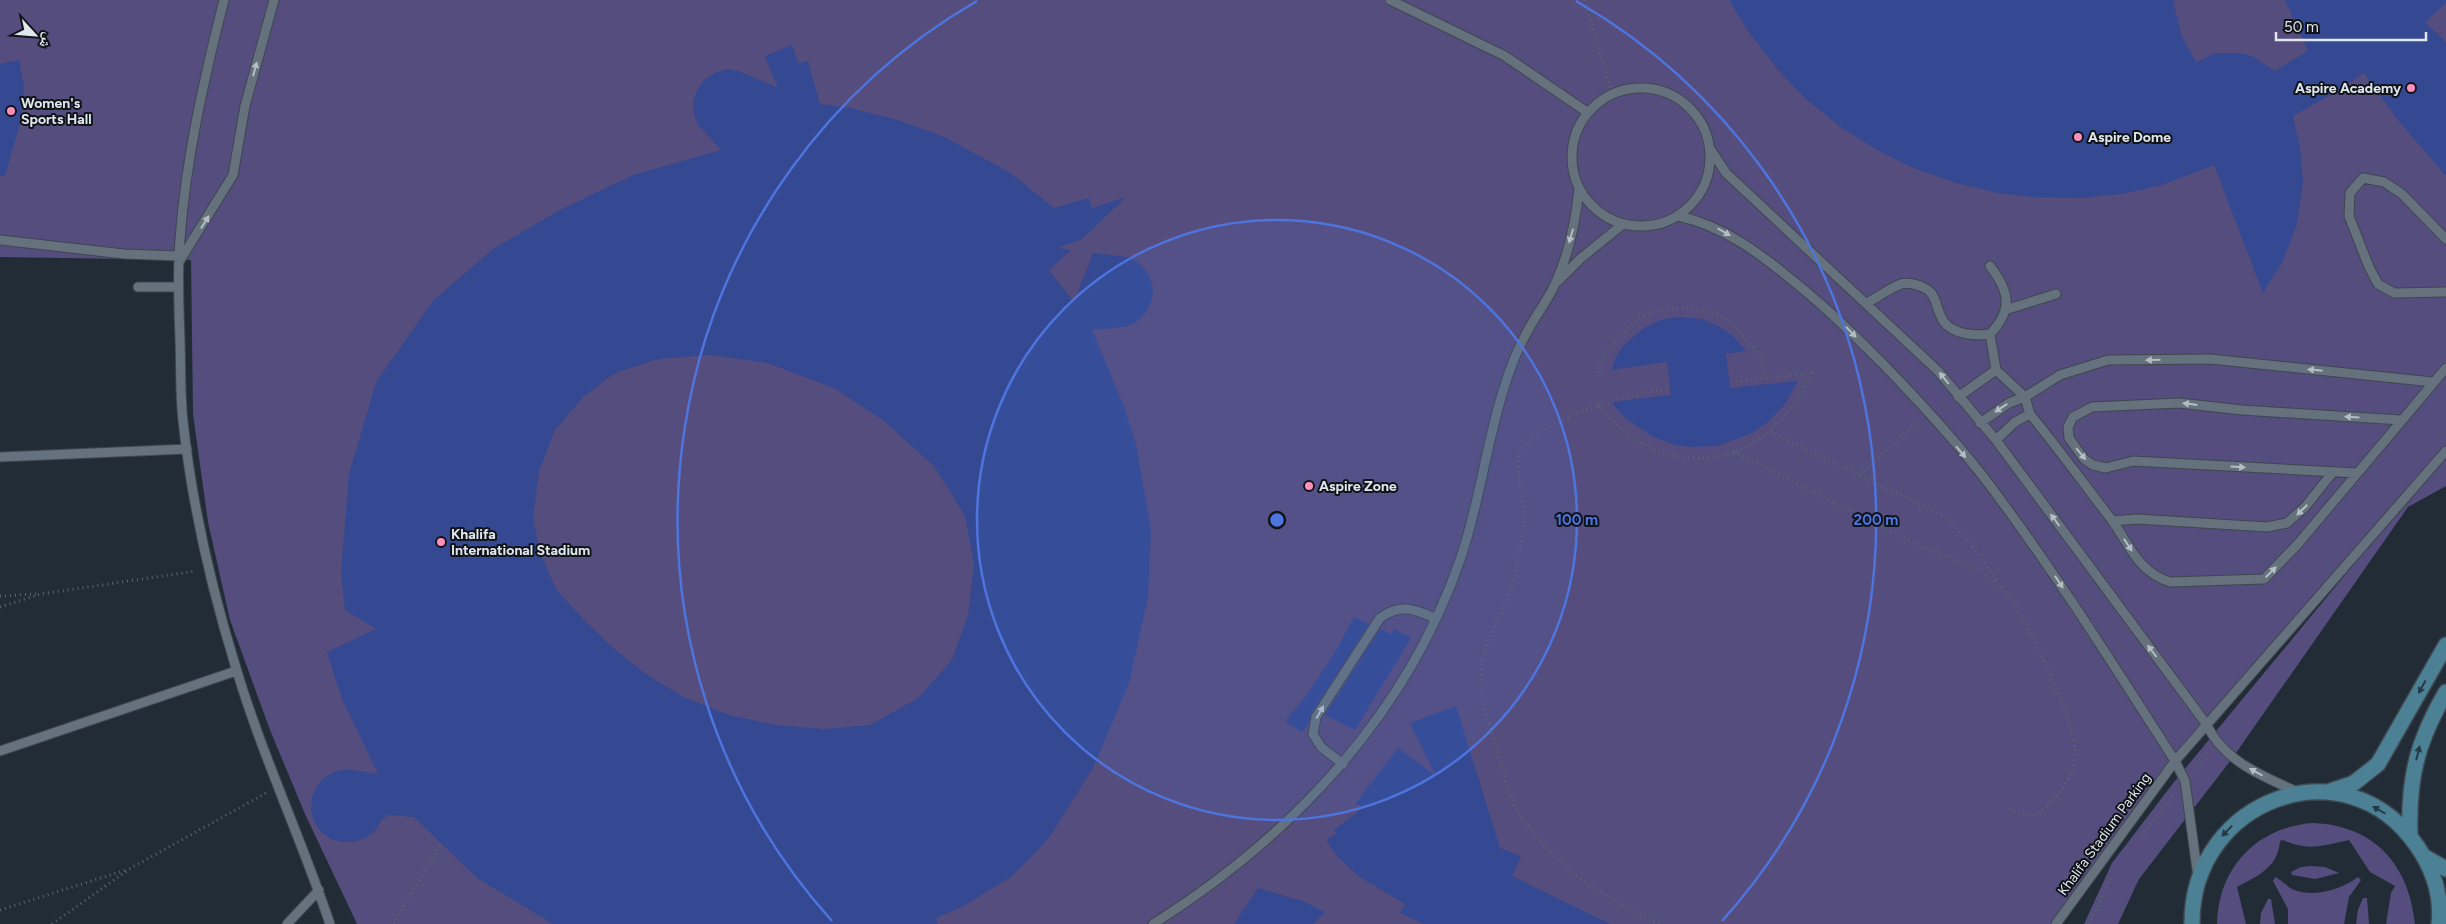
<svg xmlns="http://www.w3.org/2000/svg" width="2446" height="924" viewBox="0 0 2446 924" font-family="Figtree,'Noto Naskh Arabic',sans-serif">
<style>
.green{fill:#554d7d}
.building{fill:#344991;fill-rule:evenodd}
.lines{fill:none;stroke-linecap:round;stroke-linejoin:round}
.lane-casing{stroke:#3e474f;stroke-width:11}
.secondary-casing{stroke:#3e474f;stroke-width:18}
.path{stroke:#5c656e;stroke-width:3;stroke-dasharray:1 4;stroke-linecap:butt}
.lane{stroke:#65717c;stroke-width:9}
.secondary{stroke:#4b8095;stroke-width:15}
.oneway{fill:#b5bdc5}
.oneway2{fill:#253a44}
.ring{fill:none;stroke:#4e74dd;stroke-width:2.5}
.poi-dot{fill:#fe8ebc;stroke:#101419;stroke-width:2}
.labels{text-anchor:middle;stroke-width:4;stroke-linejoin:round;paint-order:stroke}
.poi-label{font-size:14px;font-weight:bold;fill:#e0e6ed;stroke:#101419;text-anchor:start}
.street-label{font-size:14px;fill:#e0e6ed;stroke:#101419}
.centre{fill:#4e74dd;stroke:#101419;stroke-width:2.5}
.ring-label{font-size:15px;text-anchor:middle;font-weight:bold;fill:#4e74dd;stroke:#101419;stroke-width:4;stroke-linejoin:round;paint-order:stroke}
</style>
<rect width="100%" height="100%" fill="#222c36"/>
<path class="green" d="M0,0h2446v451l-271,310 -119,163h-895l-4,-6 -11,6h-789l-52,-110 -35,-84 -40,-110 -22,-98 -15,-108 -2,-154 -191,-3z
M2446,456v30l-38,21 -177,253 -92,119 -21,45h-34l28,-61 62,-81 185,-224z
M2314,823c61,3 95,42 101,101h-29l5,-31 4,-7 -25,-14 -21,-32c-25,5 -41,12 -66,0l-3,1c-2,27 -23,35 -43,46l9,37h-29c1,-57 41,-98 97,-101z
M2310,866l15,1 14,6 -24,6 -23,-4 -1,-3 10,-5z
M2275,877c7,3 12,10 19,13 21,8 48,-1 64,-13l3,3 -12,17 -5,27h-56v-15l-15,-28z
M2363,898h4l2,26h-13l2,-14z
M2268,899h3l4,25h-15l1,-11z"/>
<path class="building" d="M1729,0h444l9,37 14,25 20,-9h23l13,3 23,15 33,-20 -23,-51h161v3l-21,19 21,20v134l-49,-57 -33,-46 -30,20 -41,23 7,31 3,35 -6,42 -14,37 -20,32 -49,-128 -52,20 -35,8 -43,5 -52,-1 -34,-4 -42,-10 -45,-16 -32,-16 -37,-23 -35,-28 -28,-29 -31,-40z
M792,45l6,18 10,-2 12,43 30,4 47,12 47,17 65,35 45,36 35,-10 3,10 34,-11 -44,42 -24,9 13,2 -22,20 25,32 19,-49 35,4 11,6 8,9 5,11 1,11 -3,11 -6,10 -9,8 -11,4 -32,3 31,74 13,40 15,85 -3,68 -19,86 -36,85 -44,70 -37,38 -50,31 -26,11 2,6h-385l-76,-46 -63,-61 -26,-2 -7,6 -6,10 -10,7 -11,4h-11l-12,-3 -10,-7 -7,-11 -3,-11 1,-13 5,-11 8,-9 11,-6 12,-2 30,5 -36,-75 -15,-47 49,-23 -31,-19 -4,-37 8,-99 27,-92 57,-81 60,-52 67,-39 73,-35 88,-25 -23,-25 -4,-11 -1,-12 4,-12 7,-10 11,-7 12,-4 12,2 39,17 -13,-32zM710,355l57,8 67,25 50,33 50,45 31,50 9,48 -6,51 -16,45 -34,38 -48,27 -46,4 -48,-4 -47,-10 -46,-18 -37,-23 -34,-27 -29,-28 -27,-30 -15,-35 -8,-34 6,-49 16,-41 28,-33 32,-24 43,-14z
M19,60l5,26 -3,33 -16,57h-5v-112z
M1676,317l26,2 18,8 14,10 12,14 -20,3 4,34 68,-7 -13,23 -16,17 -17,12 -35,13 -24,1 -18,-2 -24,-9 -28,-20 -12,-14 60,-7 -4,-33 -56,8 6,-15 6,-9 21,-18 17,-8z
M1354,617l15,7 -58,90 -2,9 -7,9 -17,-11 21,-25 27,-40z
M1380,629l11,5 3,-5 17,9 -56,92 -30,-15z
M1456,706l44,142 21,8 -9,20 98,48h-187l-23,-11 5,-9 -47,-28 -21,-20 -11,-16 11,-6 -3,-4 29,-22 -7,-5 42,-55 38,28 -26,-53z
M1258,888l47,14 20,10 -12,12h-79z"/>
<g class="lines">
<defs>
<path id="lane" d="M224,0c-20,79 -38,158 -44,239 -3,34 -1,68 0,101 1,27 0,54 3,81 9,84 28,166 53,247 26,87 65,170 94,256
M1390,0l115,56 82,56
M1572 157a69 69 0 1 1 138 0a69 69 0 1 1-138 0Z
M1711,150l15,23 212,198 58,69 211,285c17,37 58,52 93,68
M1678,216c47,10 84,39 120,69 31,25 58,52 86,80 34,35 68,72 98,110 70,92 131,189 193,286l10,20 13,96
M2446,239l-44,-45 -18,-12 -21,-4 -13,15 -1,23 20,51 9,17 16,9 52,-1
M0,240l124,14 55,2
M179,262l54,-87 12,-69 29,-106
M1558,281l22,-22 43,-35
M138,287h40
M1867,303c11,-6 23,-15 34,-19 5,-2 14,0 19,2 19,6 14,22 24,36 10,13 32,14 46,12 24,-25 19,-43 0,-68
M2005,310l51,-16
M1990,334l6,36
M1958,397l38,-27 29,27 -16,6 -29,20
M2030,414l-5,-17 35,-22 48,-15 102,-1 223,23
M1996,440l19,-18 15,-8c28,34 54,70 81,105 19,26 26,52 59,63l94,-3 33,-34 149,-177
M0,457l187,-8
M2357,473l-224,-12 -27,7 -13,-3 -9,-6 -15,-21 -1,-11 5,-10 19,-10 87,-4 63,7 159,10
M2112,521l25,-2 130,8 20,-4 18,-16 28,-35
M0,751l236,-80
M1343,764l-22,-17 -8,-13 3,-17 64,-99c20,-15 34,-9 55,0
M287,924l32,-34
M1153,924c138,-87 253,-208 307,-364 20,-57 26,-118 45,-175 5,-17 12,-34 20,-49 9,-19 23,-35 31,-54 13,-29 20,-62 23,-94
M2056,924l119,-163 271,-310"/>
<path id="secondary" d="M2330,791l24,-8 24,-19 68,-119
M2410,836c-2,-58 7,-94 36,-144
M2425,857l21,12
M2192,924c-1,-125 154,-182 225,-78 16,23 25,50 22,78"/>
</defs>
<use href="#lane" class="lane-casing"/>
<use href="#secondary" class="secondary-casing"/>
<path class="path" d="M1585,0l27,93
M1598,373l10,-25 28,-28 25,-11h31l19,3 18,8 29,32 9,27
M1598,405l53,-14 17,-2
M1770,432l174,84 26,27 28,39
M1734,452c61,30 122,62 183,92 27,12 58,21 81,40 24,19 76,135 77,167 1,18 -11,38 -23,50 -17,18 -24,16 -46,7
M1860,475l58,-54
M0,596l36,-2
M0,607l41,-13 155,-23
M2194,769l14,-19
M2141,836l32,-40
M0,910l126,-40
M52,924l79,-56 135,-75
M394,924l47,-81
M1659,924c-48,-24 -94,-49 -126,-92 -5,-7 -12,-14 -16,-22 -9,-18 -14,-41 -20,-61 -9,-26 -19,-56 -15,-84 5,-34 28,-62 34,-96 3,-16 8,-33 8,-49 1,-18 -13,-59 -1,-73 18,-21 51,-31 75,-42 48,60 126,75 182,16 14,-15 24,-28 31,-48l-79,9
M2089,924l23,-49"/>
<use href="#lane" class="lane"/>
<use href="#secondary" class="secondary"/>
</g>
<defs><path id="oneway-solid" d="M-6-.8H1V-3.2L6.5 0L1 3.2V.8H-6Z" transform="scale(1.25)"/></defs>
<g class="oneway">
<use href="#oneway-solid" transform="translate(255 69) rotate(-75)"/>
<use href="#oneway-solid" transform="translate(205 222) rotate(-58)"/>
<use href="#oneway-solid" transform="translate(1724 232) rotate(30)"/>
<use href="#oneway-solid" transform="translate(1571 236) rotate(106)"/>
<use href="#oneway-solid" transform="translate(1851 332) rotate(46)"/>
<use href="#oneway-solid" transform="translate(2153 360) rotate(179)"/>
<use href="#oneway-solid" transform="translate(2315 370) rotate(-174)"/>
<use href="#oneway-solid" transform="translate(1944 378) rotate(-129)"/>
<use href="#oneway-solid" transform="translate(2190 404) rotate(-173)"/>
<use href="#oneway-solid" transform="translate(2001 408) rotate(147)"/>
<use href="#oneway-solid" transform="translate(2352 417) rotate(-176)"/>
<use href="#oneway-solid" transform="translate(1961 452) rotate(49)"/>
<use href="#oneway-solid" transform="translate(2081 454) rotate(50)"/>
<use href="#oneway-solid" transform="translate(2238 467) rotate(3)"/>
<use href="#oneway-solid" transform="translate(2302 510) rotate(135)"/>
<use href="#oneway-solid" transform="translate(2055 520) rotate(-127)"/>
<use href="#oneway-solid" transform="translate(2128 545) rotate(57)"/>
<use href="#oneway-solid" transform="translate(2271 572) rotate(-45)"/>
<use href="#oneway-solid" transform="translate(2059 582) rotate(56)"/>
<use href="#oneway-solid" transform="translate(2152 651) rotate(-127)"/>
<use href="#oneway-solid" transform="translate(1320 712) rotate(-61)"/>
<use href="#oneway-solid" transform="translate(2256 772) rotate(-151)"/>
</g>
<g class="oneway2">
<use href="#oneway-solid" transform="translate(2422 687) rotate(119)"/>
<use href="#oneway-solid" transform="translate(2418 753) rotate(-76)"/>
<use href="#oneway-solid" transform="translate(2379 810) rotate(-150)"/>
<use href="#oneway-solid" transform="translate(2227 831) rotate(134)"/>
</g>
<circle cx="1277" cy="520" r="300" fill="#4e74dd" fill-opacity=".12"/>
<g class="ring">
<circle cx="1277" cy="520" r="300"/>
<path d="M832 921A599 599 0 0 1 977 1M1576 1A599 599 0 0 1 1722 921"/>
</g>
<g class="poi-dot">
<circle cx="2411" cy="88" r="5"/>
<circle cx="11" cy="111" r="5"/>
<circle cx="2078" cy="137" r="5"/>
<circle cx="1309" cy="486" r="5"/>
<circle cx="441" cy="542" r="5"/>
</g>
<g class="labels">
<g class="poi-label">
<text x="2401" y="93" text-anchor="end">Aspire Academy</text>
<text x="21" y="108">Women's<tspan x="21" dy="16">Sports Hall</tspan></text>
<text x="2088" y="142">Aspire Dome</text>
<text x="1319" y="491">Aspire Zone</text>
<text x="451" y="539">Khalifa<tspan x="451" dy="16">International Stadium</tspan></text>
</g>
<g class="street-label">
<text transform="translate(2104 834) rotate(-54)" y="5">Khalifa Stadium Parking</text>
</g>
</g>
<circle cx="1277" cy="520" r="8" class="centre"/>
<g class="ring-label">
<text x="1577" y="525">100 m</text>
<text x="1876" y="525">200 m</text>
</g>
<g transform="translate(35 35) rotate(116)" stroke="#101419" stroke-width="4" paint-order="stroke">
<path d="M0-4L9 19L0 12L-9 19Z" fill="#e0e6ed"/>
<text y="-8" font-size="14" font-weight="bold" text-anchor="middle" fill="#e0e6ed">ش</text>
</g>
<path d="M2276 32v8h150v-8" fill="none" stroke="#e0e6ed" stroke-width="2.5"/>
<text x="2284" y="32" font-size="15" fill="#e0e6ed" stroke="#101419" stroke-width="4" paint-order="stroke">50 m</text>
</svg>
